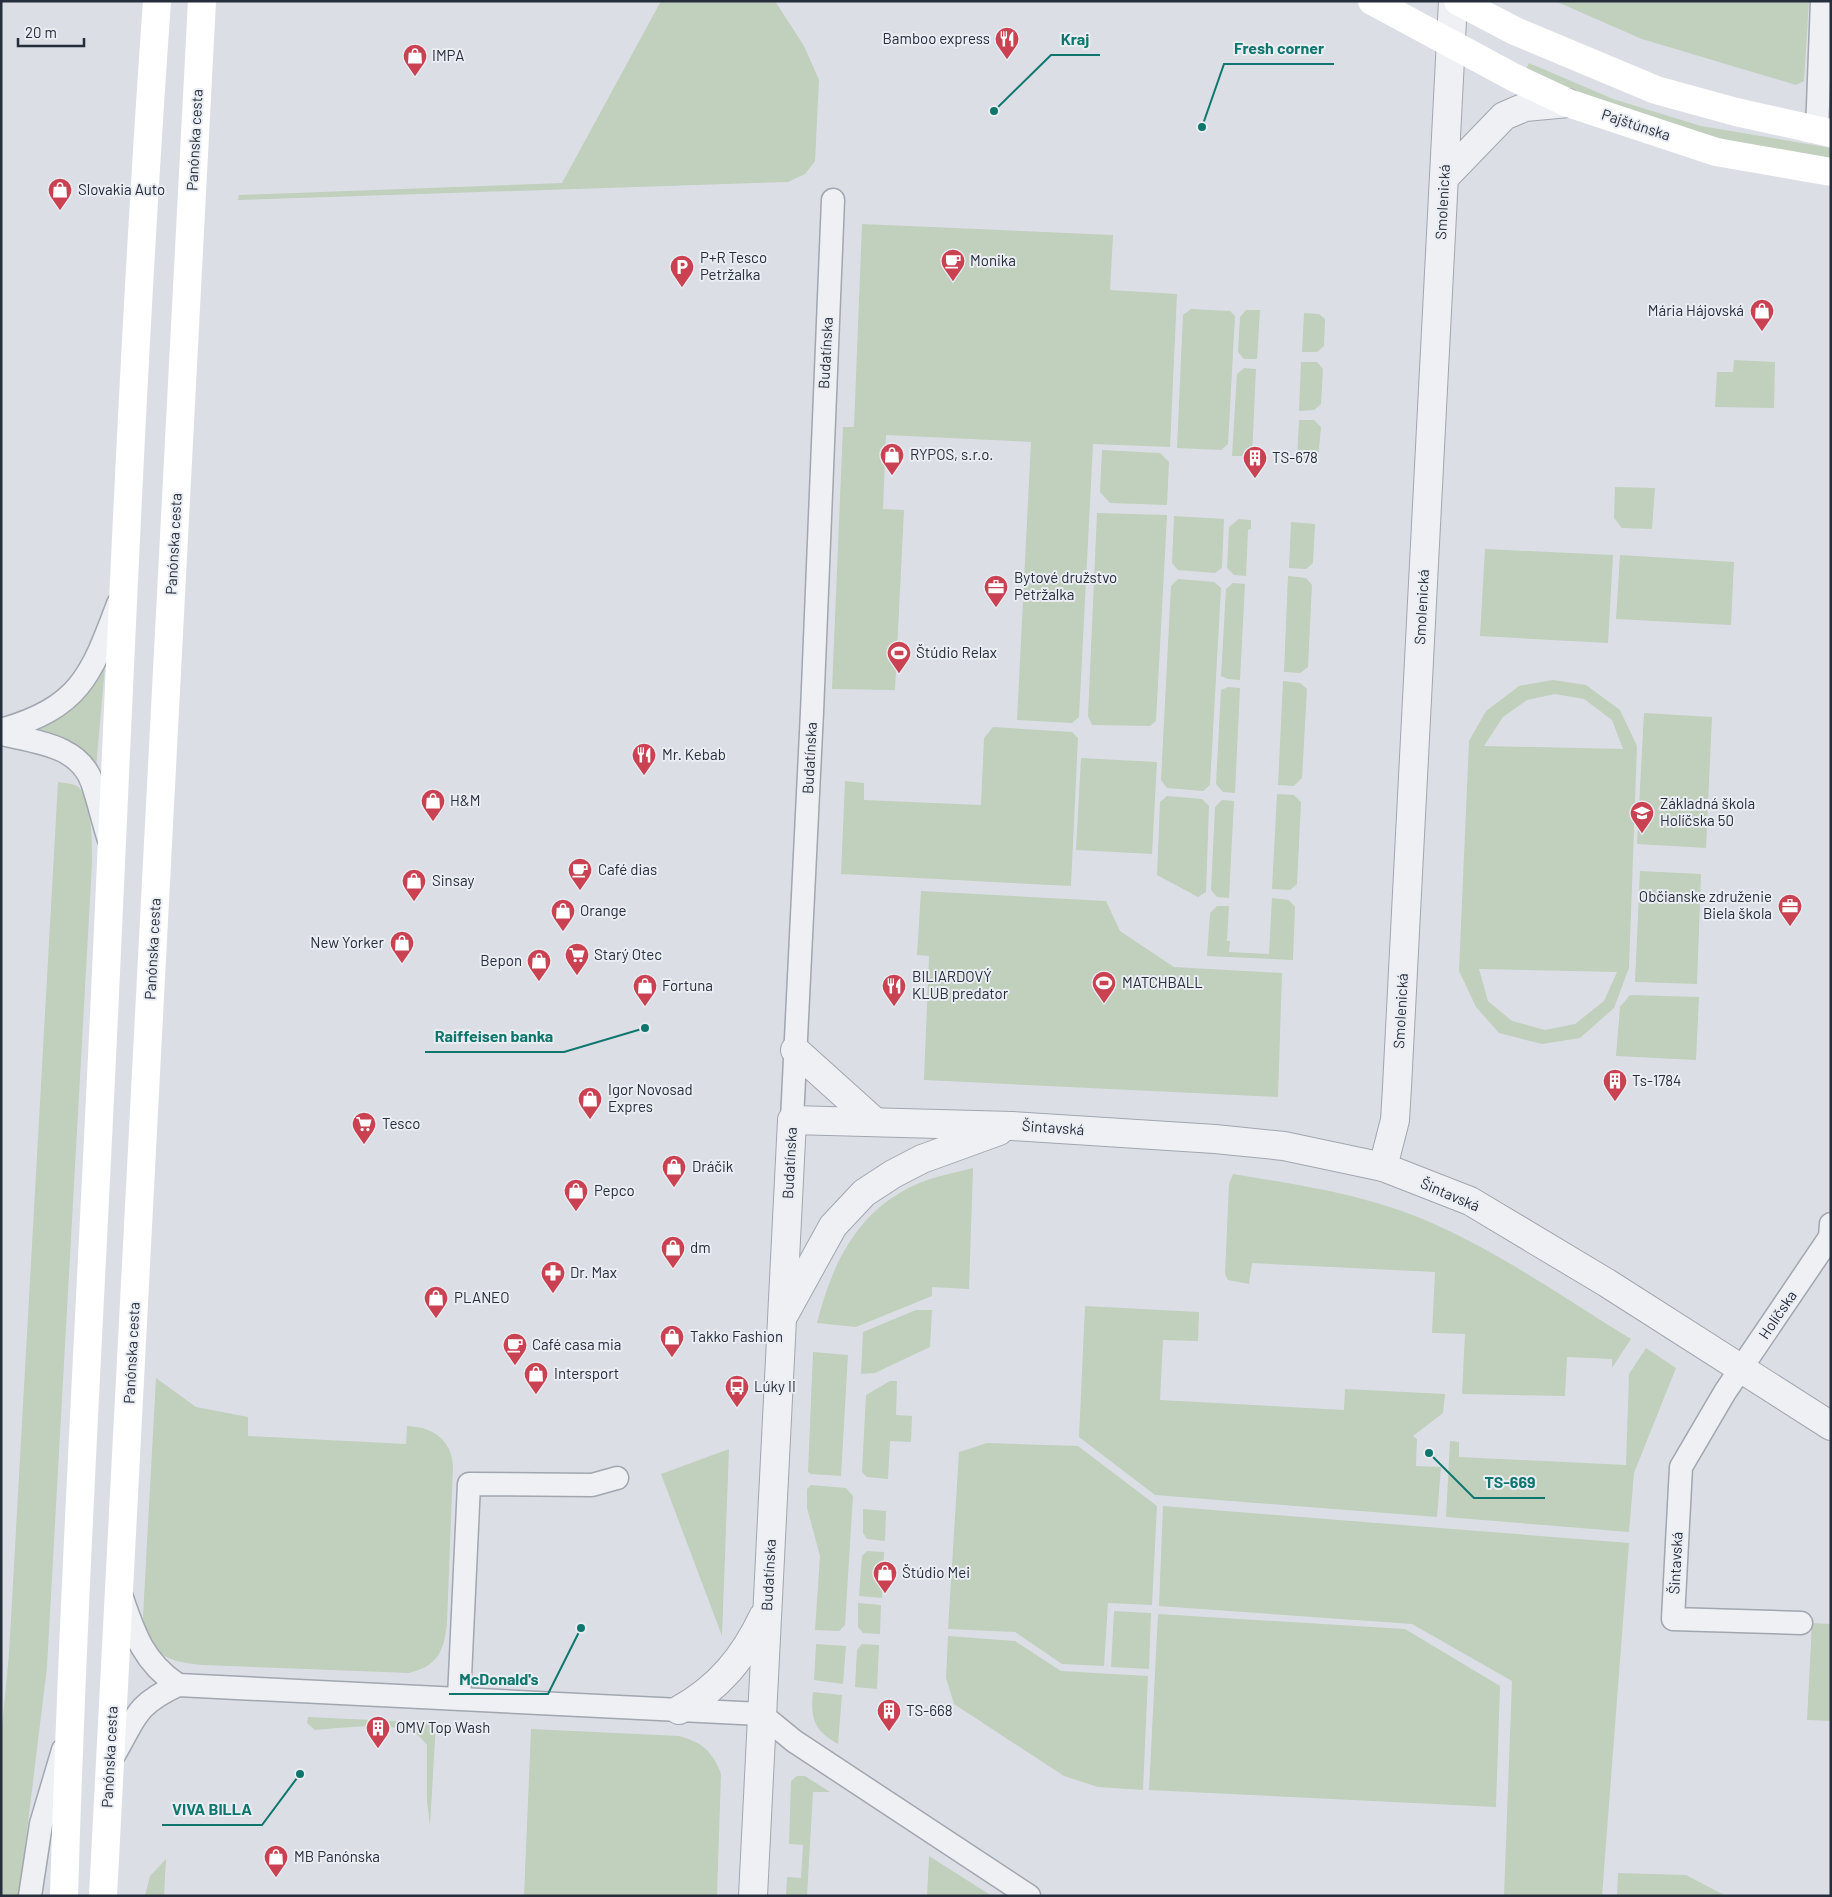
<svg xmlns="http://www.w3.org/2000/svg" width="1832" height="1897" viewBox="0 0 1832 1897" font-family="Barlow,sans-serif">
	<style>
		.green { fill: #c1cfbd; fill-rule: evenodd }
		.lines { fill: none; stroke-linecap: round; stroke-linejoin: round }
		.minor-casing { stroke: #a1a6af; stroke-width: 25 }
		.tertiary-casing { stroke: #a1a6af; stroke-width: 30 }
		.minor { stroke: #eef0f4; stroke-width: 22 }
		.tertiary { stroke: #eef0f4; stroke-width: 28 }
		.secondary { stroke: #fff; stroke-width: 28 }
		.labels { text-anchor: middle; stroke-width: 4; stroke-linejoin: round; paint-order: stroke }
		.poi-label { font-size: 15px; fill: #262d3b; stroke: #eaeef3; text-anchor: start }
		.street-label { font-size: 15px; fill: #262d3b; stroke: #eaeef3 }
		.leader { fill: none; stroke: #0f766e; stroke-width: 2 }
		.callout-dot { fill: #0f766e; stroke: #eaeef3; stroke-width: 2 }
		.callout-label { font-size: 16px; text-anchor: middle; font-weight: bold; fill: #0f766e; stroke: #eaeef3; stroke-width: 4; stroke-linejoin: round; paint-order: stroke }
	</style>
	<rect width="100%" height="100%" fill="#dbdfe5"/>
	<g class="green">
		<polygon points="661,1 775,1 804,46 819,80 815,161 805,174 788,182 238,200 239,195 562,183"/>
		<polygon points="1555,1 1809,1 1804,81 1796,85 1642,39"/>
		<path d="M1529,63L1613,99L1701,126L1831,148V161C1756,149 1681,130 1610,104C1582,93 1554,81 1526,69Z"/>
		<polygon points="862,224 1113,235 1110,290 1177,294 1170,447 1093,444 1079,717 1072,723 1017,720 1031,442 886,435 883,509 904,510 895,690 832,689 843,427 854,427"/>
		<polygon points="1191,309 1230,311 1235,316 1228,444 1221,450 1177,448 1183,315"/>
		<polygon points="1246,310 1260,310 1257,359 1244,359 1238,352 1240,317"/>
		<polygon points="1304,313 1319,314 1325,319 1324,346 1317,352 1302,352"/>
		<polygon points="1734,360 1775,362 1774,408 1715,407 1717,372 1733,372"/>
		<polygon points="1301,362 1317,362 1323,369 1321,404 1314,410 1299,411"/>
		<polygon points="1244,368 1256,369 1252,456 1232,456 1237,374"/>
		<polygon points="1299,420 1314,420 1321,427 1318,460 1297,459"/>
		<polygon points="1102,450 1160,453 1169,462 1167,505 1110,503 1100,492"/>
		<polygon points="1615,487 1655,488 1652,529 1622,528 1614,518"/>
		<polygon points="1097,513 1167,515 1156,721 1150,726 1092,725 1088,716"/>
		<polygon points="1174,516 1224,519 1222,568 1215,573 1178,570 1172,563"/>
		<polygon points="1239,519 1251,520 1251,529 1248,530 1246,576 1234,575 1227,568 1229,527"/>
		<polygon points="1291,522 1315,524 1313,563 1306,569 1289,568"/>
		<polygon points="1485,549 1613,555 1608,643 1480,636"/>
		<polygon points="1620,555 1734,562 1731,625 1616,619"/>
		<polygon points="1288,576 1306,578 1312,585 1308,667 1300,673 1284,672"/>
		<polygon points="1178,579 1214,582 1221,588 1210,785 1203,791 1167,788 1161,780 1171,586"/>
		<polygon points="1233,583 1245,584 1240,680 1228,679 1221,676 1226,589"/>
		<path d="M105,666L95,780L35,732V728C68,719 89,696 105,666Z"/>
		<path d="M1553,680L1586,685L1620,710L1637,746L1629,968L1614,1008L1580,1038L1542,1044L1499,1033L1476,1007L1459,971L1469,741L1486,711L1519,686ZM1555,694L1584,699L1612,720L1623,749L1484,746L1503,717L1527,700ZM1479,969L1617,972L1604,1001L1575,1024L1545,1030L1512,1021L1488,1001Z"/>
		<polygon points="1283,681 1300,683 1307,689 1302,778 1294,786 1278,785"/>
		<polygon points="1228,687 1240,688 1235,793 1223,792 1216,784 1221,690"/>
		<polygon points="1644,713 1712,717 1706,848 1637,844"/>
		<polygon points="993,727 1072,732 1078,738 1071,886 841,874 845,781 864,783 864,800 981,805 984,738"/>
		<polygon points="1081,758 1157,762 1152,854 1076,850"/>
		<path d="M58,782C64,783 71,783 77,786C93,796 92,846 92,863L47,1667L19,1896H1V1737L9,1654Z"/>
		<polygon points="1277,794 1294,795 1301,802 1297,884 1290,890 1272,889"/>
		<polygon points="1167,796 1202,799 1209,806 1206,892 1198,897 1157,875 1160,802"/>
		<polygon points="1222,800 1234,801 1229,898 1217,897 1211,890 1215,807"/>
		<polygon points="1640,871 1701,874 1697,984 1635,982"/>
		<polygon points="921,891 1106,901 1120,931 1174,967 1282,973 1278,1097 924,1080 929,956 917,955"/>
		<polygon points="1272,898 1289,900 1295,907 1293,960 1207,956 1210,913 1217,906 1229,906 1227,941 1230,941 1229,952 1269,954"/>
		<polygon points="1630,995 1699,997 1696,1060 1616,1056 1620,1007"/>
		<path d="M973,1168L969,1289L932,1287V1296L856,1327L817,1323C832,1263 858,1210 917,1184C935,1176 954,1173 973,1168Z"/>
		<path d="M1233,1174C1300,1185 1369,1195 1432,1223C1502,1254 1566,1299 1631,1339L1612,1368V1359L1567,1357L1565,1396L1462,1394L1465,1334L1432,1333L1435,1272L1252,1263L1249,1284L1228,1280L1225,1274L1229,1184Z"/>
		<polygon points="1085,1306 1199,1312 1198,1341 1163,1340 1160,1400 1344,1410 1345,1389 1445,1394 1443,1413 1413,1436 1417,1439 1416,1466 1441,1467 1437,1517 1155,1495 1079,1437"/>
		<polygon points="916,1310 932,1310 930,1347 875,1373 861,1374 863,1332"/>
		<polygon points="1646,1348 1676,1368 1634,1473 1629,1532 1446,1517 1450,1441 1459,1442 1459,1457 1626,1465 1629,1374"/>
		<polygon points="813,1352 848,1355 841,1476 811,1474 808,1472"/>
		<path d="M156,1378L196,1407L248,1417V1436L406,1444L407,1426C433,1427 452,1440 453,1467L447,1623C444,1651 438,1666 409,1673L202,1665C168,1662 146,1654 143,1616Z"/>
		<polygon points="890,1381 897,1381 896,1415 912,1416 911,1442 890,1441 888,1479 867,1477 862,1472 866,1395"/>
		<polygon points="987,1443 1078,1446 1157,1506 1152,1605 1108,1603 1104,1666 1062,1664 1015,1632 948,1629 959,1452"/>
		<polygon points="729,1449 722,1636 661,1474"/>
		<polygon points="811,1485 846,1488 853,1496 845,1625 839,1631 815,1630 820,1556 807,1508 807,1489"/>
		<polygon points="1163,1506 1629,1543 1602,1896 1504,1896 1512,1681 1412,1624 1159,1606"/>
		<polygon points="863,1509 886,1511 885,1541 867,1539 863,1533"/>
		<polygon points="867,1551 884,1552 882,1598 859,1596 862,1556"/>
		<polygon points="858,1603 881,1605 880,1634 863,1633 858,1627"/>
		<polygon points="1114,1611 1151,1613 1149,1669 1111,1667"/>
		<polygon points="1158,1614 1405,1629 1500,1686 1496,1807 1149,1790"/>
		<polygon points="1812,1623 1831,1624 1831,1721 1807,1720"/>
		<polygon points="948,1636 1015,1641 1061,1671 1148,1676 1143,1790 1098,1787 1064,1776 954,1704 946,1678"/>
		<polygon points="816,1644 846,1646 843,1684 814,1680"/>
		<polygon points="862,1644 879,1645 877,1689 855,1687 857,1650"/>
		<path d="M813,1692L842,1695L838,1744C814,1731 810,1718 813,1692Z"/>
		<path d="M308,1717L436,1723L430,1826L427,1801V1745C424,1742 420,1736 416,1734C392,1721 342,1728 315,1730L307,1723Z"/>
		<path d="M531,1729L679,1736C702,1742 713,1752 721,1774L717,1896H524Z"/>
		<polygon points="797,1776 805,1776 830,1792 813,1792 807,1896 786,1896 787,1877 801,1878 803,1845 789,1844 791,1781"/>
		<polygon points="929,1856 992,1896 927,1896"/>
		<polygon points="166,1859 164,1896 145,1896 150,1876"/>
		<polygon points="1618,1873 1686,1875 1726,1896 1617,1896"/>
	</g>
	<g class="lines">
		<defs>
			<g id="minor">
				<polyline points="1817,131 1822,1"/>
				<path d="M1,730C80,707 91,676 118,604"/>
				<path d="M1,734C36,742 81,745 93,785C99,803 103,822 109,840"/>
				<polyline points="792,1120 812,712 833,200"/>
				<path d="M121,1595C134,1633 143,1662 178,1685"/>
				<polyline points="1801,1623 1673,1619 1681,1467 1725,1392 1830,1237 1831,1224"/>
				<polyline points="459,1698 469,1484 592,1485 617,1478"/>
				<path d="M111,1760C136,1720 131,1707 178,1685L761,1714L794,1741L1029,1896"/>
				<polyline points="30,1896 41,1824 63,1750"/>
			</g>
			<g id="tertiary">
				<polyline points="1445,177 1504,116 1525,107 1568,103"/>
				<polyline points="795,1050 875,1122"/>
				<polyline points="1383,1167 1395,1120 1397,1087 1453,1"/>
				<polyline points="785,1313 833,1226 864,1193 893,1174 922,1159 999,1131"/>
				<path d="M679,1710C719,1688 744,1657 763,1617"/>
				<polyline points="753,1896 792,1120 1012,1126 1215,1139 1284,1146 1383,1167 1470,1201 1607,1283 1831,1426"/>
			</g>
		</defs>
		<use href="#minor" class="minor-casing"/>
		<use href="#tertiary" class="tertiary-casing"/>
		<use href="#minor" class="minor"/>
		<use href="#tertiary" class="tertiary"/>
		<g class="secondary">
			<polyline points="1372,1 1513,77 1568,103 1716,152 1831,172"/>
			<polyline points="1458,1 1515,31 1656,90 1736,112 1831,133"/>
			<path d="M64,1896C73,1588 92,1280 106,972C121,648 134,325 157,1"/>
			<polyline points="103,1896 202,1"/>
		</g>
	</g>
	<defs>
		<symbol id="restaurant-pin" viewBox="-11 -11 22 30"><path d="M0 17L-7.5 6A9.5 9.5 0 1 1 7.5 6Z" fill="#ca4152" stroke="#eaeef3"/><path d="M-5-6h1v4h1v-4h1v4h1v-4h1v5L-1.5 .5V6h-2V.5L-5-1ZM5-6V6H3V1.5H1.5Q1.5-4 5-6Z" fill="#fff"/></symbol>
		<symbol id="shop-pin" viewBox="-11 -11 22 30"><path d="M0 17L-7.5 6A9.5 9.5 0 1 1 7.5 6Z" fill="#ca4152" stroke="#eaeef3"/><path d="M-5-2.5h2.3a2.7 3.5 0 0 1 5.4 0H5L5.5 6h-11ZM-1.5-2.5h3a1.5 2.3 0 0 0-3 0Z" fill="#fff"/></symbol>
		<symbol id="cafe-pin" viewBox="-11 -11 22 30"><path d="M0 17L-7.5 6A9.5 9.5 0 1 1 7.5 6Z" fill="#ca4152" stroke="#eaeef3"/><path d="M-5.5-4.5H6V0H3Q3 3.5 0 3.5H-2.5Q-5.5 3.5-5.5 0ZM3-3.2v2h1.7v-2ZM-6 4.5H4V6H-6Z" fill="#fff"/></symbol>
		<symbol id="parking-pin" viewBox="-11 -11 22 30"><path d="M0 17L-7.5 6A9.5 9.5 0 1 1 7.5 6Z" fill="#ca4152" stroke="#eaeef3"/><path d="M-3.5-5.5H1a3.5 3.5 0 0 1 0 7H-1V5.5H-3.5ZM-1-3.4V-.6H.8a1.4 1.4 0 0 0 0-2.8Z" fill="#fff"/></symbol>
		<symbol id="building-pin" viewBox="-11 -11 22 30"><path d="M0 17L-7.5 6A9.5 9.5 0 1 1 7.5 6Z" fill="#ca4152" stroke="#eaeef3"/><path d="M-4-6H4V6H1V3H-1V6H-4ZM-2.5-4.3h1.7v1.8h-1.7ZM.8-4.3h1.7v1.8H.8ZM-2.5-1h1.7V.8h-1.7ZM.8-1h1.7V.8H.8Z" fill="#fff"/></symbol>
		<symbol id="office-pin" viewBox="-11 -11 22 30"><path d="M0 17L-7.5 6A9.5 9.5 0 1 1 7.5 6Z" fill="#ca4152" stroke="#eaeef3"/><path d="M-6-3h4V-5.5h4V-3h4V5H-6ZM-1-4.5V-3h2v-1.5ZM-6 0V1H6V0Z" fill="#fff"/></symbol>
		<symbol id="stadium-pin" viewBox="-11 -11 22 30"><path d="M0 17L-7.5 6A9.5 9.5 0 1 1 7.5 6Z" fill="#ca4152" stroke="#eaeef3"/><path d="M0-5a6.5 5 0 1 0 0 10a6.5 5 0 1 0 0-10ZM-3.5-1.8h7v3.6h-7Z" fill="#fff"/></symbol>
		<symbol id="school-pin" viewBox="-11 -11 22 30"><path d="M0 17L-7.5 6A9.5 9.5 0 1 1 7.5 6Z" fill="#ca4152" stroke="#eaeef3"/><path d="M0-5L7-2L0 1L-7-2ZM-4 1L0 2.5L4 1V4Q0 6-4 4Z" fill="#fff"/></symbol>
		<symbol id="supermarket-pin" viewBox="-11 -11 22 30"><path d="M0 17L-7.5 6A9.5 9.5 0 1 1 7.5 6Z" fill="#ca4152" stroke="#eaeef3"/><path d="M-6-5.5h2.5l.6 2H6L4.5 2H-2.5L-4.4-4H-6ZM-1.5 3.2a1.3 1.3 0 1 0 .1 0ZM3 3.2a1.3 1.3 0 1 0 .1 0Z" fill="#fff"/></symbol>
		<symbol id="pharmacy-pin" viewBox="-11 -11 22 30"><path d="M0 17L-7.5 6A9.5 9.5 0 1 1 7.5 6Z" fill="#ca4152" stroke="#eaeef3"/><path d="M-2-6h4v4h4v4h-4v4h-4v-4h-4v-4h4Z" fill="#fff"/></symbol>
		<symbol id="bus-pin" viewBox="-11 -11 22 30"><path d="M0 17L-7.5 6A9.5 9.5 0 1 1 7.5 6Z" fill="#ca4152" stroke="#eaeef3"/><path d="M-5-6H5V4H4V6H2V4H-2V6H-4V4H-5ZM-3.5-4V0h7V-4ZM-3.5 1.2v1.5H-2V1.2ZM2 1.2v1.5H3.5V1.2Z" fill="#fff"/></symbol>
	</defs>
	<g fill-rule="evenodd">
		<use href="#restaurant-pin" x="993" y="25" width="28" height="38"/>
		<use href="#shop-pin" x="401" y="42" width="28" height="38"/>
		<use href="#shop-pin" x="46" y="176" width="28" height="38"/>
		<use href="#cafe-pin" x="939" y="247" width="28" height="38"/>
		<use href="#parking-pin" x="668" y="253" width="28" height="38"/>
		<use href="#shop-pin" x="1748" y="297" width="28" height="38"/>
		<use href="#shop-pin" x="878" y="441" width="28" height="38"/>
		<use href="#building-pin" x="1241" y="444" width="28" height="38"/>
		<use href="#office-pin" x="982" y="573" width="28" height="38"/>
		<use href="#stadium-pin" x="885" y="639" width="28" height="38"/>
		<use href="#restaurant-pin" x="630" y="741" width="28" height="38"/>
		<use href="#shop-pin" x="419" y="787" width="28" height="38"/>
		<use href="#school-pin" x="1628" y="799" width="28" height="38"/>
		<use href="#cafe-pin" x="566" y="856" width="28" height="38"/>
		<use href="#shop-pin" x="400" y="867" width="28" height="38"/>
		<use href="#office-pin" x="1776" y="892" width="28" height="38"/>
		<use href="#shop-pin" x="549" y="897" width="28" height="38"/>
		<use href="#shop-pin" x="388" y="929" width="28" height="38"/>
		<use href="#supermarket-pin" x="563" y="941" width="28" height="38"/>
		<use href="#shop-pin" x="525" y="947" width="28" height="38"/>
		<use href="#stadium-pin" x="1090" y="969" width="28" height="38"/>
		<use href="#shop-pin" x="631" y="972" width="28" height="38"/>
		<use href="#restaurant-pin" x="880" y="972" width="28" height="38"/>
		<use href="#building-pin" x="1601" y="1067" width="28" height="38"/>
		<use href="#shop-pin" x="576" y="1085" width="28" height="38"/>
		<use href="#supermarket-pin" x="350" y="1110" width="28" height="38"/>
		<use href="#shop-pin" x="660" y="1153" width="28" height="38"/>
		<use href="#shop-pin" x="562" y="1177" width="28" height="38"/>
		<use href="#shop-pin" x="659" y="1234" width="28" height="38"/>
		<use href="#pharmacy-pin" x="539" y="1259" width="28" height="38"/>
		<use href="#shop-pin" x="422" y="1284" width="28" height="38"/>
		<use href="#shop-pin" x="658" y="1323" width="28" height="38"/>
		<use href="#cafe-pin" x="501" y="1331" width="28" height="38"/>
		<use href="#shop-pin" x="522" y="1360" width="28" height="38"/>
		<use href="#bus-pin" x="723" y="1373" width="28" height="38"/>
		<use href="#shop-pin" x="871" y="1559" width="28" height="38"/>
		<use href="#building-pin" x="875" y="1697" width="28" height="38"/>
		<use href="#building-pin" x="364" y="1714" width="28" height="38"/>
		<use href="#shop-pin" x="262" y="1843" width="28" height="38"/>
	</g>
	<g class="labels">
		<g class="poi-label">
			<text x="990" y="44" text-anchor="end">Bamboo express</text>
			<text x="432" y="61">IMPA</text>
			<text x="78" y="195">Slovakia Auto</text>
			<text x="700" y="263">P+R Tesco<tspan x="700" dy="17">Petržalka</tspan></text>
			<text x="970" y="266">Monika</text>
			<text x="1744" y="316" text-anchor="end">Mária Hájovská</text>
			<text x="910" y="460">RYPOS, s.r.o.</text>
			<text x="1272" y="463">TS-678</text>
			<text x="1014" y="583">Bytové družstvo<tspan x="1014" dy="17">Petržalka</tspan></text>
			<text x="916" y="658">Štúdio Relax</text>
			<text x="662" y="760">Mr. Kebab</text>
			<text x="450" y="806">H&amp;M</text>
			<text x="1660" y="809">Základná škola<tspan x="1660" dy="17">Holíčska 50</tspan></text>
			<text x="598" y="875">Café dias</text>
			<text x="432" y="886">Sinsay</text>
			<text x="1772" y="902" text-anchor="end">Občianske združenie<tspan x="1772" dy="17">Biela škola</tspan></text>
			<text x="580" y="916">Orange</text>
			<text x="384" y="948" text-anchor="end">New Yorker</text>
			<text x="594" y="960">Starý Otec</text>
			<text x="522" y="966" text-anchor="end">Bepon</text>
			<text x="912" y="982">BILIARDOVÝ<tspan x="912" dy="17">KLUB predator</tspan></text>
			<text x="1122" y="988">MATCHBALL</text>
			<text x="662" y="991">Fortuna</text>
			<text x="1632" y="1086">Ts-1784</text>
			<text x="608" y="1095">Igor Novosad<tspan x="608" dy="17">Expres</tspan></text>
			<text x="382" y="1129">Tesco</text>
			<text x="692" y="1172">Dráčik</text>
			<text x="594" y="1196">Pepco</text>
			<text x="690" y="1253">dm</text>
			<text x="570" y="1278">Dr. Max</text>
			<text x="454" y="1303">PLANEO</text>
			<text x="690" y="1342">Takko Fashion</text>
			<text x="532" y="1350">Café casa mia</text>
			<text x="554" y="1379">Intersport</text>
			<text x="754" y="1392">Lúky II</text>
			<text x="902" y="1578">Štúdio Mei</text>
			<text x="906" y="1716">TS-668</text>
			<text x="396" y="1733">OMV Top Wash</text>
			<text x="294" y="1862">MB Panónska</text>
		</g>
		<g class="street-label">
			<text transform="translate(1636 125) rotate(18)" y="5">Pajštúnska</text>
			<text transform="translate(195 140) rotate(-87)" y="5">Panónska cesta</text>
			<text transform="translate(1443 202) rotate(-87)" y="5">Smolenická</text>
			<text transform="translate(826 353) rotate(-87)" y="5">Budatínska</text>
			<text transform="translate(174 544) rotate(-87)" y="5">Panónska cesta</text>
			<text transform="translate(1422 607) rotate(-87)" y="5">Smolenická</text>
			<text transform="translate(810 758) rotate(-87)" y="5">Budatínska</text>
			<text transform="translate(153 949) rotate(-87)" y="5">Panónska cesta</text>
			<text transform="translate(1401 1011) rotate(-87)" y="5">Smolenická</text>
			<text transform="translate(1053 1128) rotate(4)" y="5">Šintavská</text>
			<text transform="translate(790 1163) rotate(-87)" y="5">Budatínska</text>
			<text transform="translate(1450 1195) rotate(23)" y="5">Šintavská</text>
			<text transform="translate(1778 1315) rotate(-56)" y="5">Holíčska</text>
			<text transform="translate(132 1353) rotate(-87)" y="5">Panónska cesta</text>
			<text transform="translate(1676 1563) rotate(-87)" y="5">Šintavská</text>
			<text transform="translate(769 1575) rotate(-87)" y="5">Budatínska</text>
			<text transform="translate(110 1757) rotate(-87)" y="5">Panónska cesta</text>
		</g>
	</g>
	<path class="leader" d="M994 111L1051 55H1100M1202 127L1224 64H1334M645 1028L564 1052H425M1429 1453L1474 1498H1545M581 1628L548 1694H449M300 1774L262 1825H162"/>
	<g class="callout-dot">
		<circle cx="994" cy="111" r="5"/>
		<circle cx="1202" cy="127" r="5"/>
		<circle cx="645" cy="1028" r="5"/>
		<circle cx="1429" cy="1453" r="5"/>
		<circle cx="581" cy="1628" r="5"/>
		<circle cx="300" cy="1774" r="5"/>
	</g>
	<g class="callout-label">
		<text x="1075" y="45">Kraj</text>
		<text x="1279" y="54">Fresh corner</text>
		<text x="494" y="1042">Raiffeisen banka</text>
		<text x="1510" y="1488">TS-669</text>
		<text x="499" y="1685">McDonald's</text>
		<text x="212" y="1815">VIVA BILLA</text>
	</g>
	<rect width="1832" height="1897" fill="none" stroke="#262d3b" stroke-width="5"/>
	<path d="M18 38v8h66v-8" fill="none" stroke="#262d3b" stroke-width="2.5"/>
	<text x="25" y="38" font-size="15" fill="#262d3b" stroke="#eaeef3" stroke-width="4" paint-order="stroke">20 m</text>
</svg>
